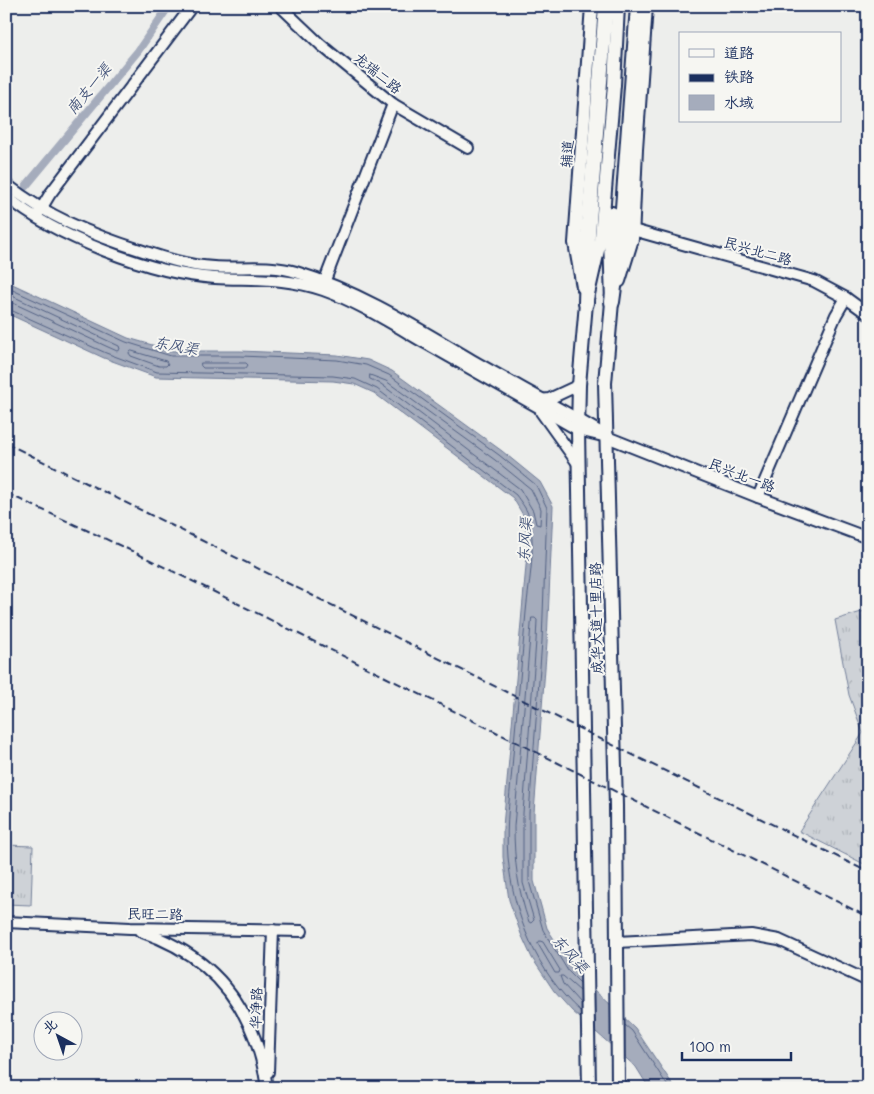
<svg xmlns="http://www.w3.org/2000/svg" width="874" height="1094" viewBox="0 0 874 1094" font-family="Mali,'LXGW WenKai TC',sans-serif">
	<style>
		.grass { fill: url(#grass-tufts); stroke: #74809a }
		.water { fill: #a5acbc; stroke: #6e7a96 }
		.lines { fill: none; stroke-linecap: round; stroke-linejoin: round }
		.shore { stroke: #526184; stroke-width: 1 }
		.canal { stroke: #a5acbc; stroke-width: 8 }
		.minor-casing { stroke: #1b2f5e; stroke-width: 14 }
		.major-casing { stroke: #1b2f5e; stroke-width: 16 }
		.highway-casing { stroke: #1b2f5e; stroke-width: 18 }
		.minor { stroke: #f6f6f2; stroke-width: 10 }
		.major { stroke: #f6f6f2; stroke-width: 12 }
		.highway { stroke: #f6f6f2; stroke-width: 14 }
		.rail { stroke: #1b2f5e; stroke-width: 2; stroke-dasharray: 8 4; stroke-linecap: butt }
		.labels { text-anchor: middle; stroke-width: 4; stroke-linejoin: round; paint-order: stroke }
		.street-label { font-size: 14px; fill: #1b2f5e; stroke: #f6f6f2 }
		.water-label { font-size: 15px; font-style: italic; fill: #44547a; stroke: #f6f6f2 }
	</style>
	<defs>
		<pattern id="grass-tufts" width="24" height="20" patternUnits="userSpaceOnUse" patternTransform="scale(1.25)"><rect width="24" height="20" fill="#ced2d7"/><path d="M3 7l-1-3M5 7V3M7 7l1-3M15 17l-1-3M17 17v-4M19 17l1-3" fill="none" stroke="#b0b5bb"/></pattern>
	</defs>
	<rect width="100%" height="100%" fill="#edeeec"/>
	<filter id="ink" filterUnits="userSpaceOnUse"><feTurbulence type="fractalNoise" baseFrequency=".02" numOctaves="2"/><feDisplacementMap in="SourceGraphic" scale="10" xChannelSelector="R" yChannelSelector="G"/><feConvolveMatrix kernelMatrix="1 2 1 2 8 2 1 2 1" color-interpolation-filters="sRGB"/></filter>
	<g filter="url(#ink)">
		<g class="grass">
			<polygon points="868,610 868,866 799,831 863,733 849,695 835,620"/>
			<polygon points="6,845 33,846 31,905 6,904"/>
		</g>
		<polygon class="water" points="6,281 128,338 173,351 240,351 337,355 368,360 392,371 502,451 540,482 553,506 547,642 534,813 534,881 547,928 572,968 635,1028 675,1088 649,1088 636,1067 572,1011 554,991 532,958 521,934 509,900 503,857 503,827 528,543 523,515 513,498 374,393 354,384 333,381 156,377 104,358 6,313"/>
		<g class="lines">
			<g class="shore">
				<polyline points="6,287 126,342 171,356 240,356 337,360 366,365 389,375 499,455 536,485 547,508 542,641 529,813 529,881 543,930 568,971 580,983"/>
				<polyline points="6,293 119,346 120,349 117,351 108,347 13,303 6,302"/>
				<path d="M6,308L106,353L157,372L333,376L355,379L377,389L516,495C520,501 526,508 528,514C537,545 529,580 526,612C522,660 517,708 513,755C511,789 505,824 508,857C513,914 537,973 580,1011"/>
				<polygon points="132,351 166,361 168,364 166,366 159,366 131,356 129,353"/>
				<polygon points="201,363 246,363 248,365 246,368 203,368 201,366"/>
				<polygon points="370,375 386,381 495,460 531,489 541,509 540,525 536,524 533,511 520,489 381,384 370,379"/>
				<path d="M532,618H535L537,620L536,641L523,813V883L534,920L531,923L529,922C518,891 514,860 514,827Z"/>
				<polygon points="540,941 543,942 560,970 559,973 555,973 538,944"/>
				<polyline points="580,991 563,976 560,976 563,984 580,1003"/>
				<polyline points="625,1025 632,1031 669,1088"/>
			</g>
			<polyline class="canal" points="26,186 138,51 169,6"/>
			<defs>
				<g id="minor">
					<polyline points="280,6 321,45 393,104 468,148"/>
					<path d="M6,184C48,217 90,234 140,250C164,258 188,266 214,267C239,269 272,264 296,272C359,291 416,327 472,360C514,384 558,407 600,432"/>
					<path d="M6,196C55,237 152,274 215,278C253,280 286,277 323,290C360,303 394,325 427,344C478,373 528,401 578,430L607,437L758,497L868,538"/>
					<polyline points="38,214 50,194 192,6"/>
					<polyline points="633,230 814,281 846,298 868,314"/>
					<polyline points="322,288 393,104"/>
					<polyline points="541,400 549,399 579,385"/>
					<polyline points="541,412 579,465"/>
					<polyline points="758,497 836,315 846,298"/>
					<polyline points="6,922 130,928 302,931"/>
					<path d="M140,931C215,956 256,1010 267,1088"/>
					<polyline points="617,942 751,935 779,940 868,981"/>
					<polyline points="268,1072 273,930"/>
				</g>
				<g id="major">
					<polyline points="612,213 610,237 612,302 605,383 616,806 618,1088"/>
					<polyline points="619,281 632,239 636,149 646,6"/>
					<polyline points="583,287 575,243 592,6"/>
					<polyline points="589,1088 578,430 579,385 586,303 601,237 614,85 618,6"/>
				</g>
				<g id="highway">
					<polyline points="612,302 621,235 638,6"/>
					<polyline points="586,303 588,234 606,6"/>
				</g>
			</defs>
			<use href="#minor" class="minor-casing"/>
			<use href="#major" class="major-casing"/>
			<use href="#highway" class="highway-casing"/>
			<use href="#minor" class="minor"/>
			<use href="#major" class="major"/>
			<use href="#highway" class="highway"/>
			<g class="rail">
				<polyline points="6,443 868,872"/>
				<polyline points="6,493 134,552 868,917"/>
			</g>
		</g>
	</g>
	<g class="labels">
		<g class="street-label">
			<text transform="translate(378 73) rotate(39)" y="5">龙瑞二路</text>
			<text transform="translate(567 154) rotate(-86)" y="5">辅道</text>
			<text transform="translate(758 251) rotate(16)" y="5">民兴北二路</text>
			<text transform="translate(742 475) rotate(21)" y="5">民兴北一路</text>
			<text transform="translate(596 618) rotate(-91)" y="5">成华大道十里店路</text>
			<text transform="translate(155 914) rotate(1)" y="5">民旺二路</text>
			<text transform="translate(256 1008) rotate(-88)" y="5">华净路</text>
		</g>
		<g class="water-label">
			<text transform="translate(89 89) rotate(-50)" y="5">南支一渠</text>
			<text transform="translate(176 346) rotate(10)" y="5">东风渠</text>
			<text transform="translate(525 540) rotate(-87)" y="5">东风渠</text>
			<text transform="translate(570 954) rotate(48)" y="5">东风渠</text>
		</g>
	</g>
	<rect width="874" height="1094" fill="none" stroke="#f6f6f2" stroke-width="25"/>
	<rect x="12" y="12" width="849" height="1069" fill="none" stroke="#1b2f5e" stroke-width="2" filter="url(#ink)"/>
	<rect x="679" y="32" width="162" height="90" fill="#f6f6f2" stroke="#9ea6b7"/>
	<rect x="689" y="49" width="25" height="8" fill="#f6f6f2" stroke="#9ea6b7"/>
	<text x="724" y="58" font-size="15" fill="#1b2f5e">道路</text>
	<rect x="689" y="74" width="25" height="8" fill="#1b2f5e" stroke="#9ea6b7"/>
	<text x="724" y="82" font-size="15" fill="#1b2f5e">铁路</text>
	<rect x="689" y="95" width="25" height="15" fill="#a5acbc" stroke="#9ea6b7"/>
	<text x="724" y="108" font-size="15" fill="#1b2f5e">水域</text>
	<g transform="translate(58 1036) rotate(320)"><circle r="24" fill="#f6f6f2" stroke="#9ea6b7"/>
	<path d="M0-4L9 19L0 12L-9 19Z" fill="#1b2f5e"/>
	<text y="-8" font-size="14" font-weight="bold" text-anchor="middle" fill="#1b2f5e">北</text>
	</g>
	<path d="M682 1052v8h109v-8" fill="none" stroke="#1b2f5e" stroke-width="2.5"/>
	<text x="689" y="1052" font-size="15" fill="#1b2f5e" stroke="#f6f6f2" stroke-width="4" paint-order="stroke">100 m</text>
</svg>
